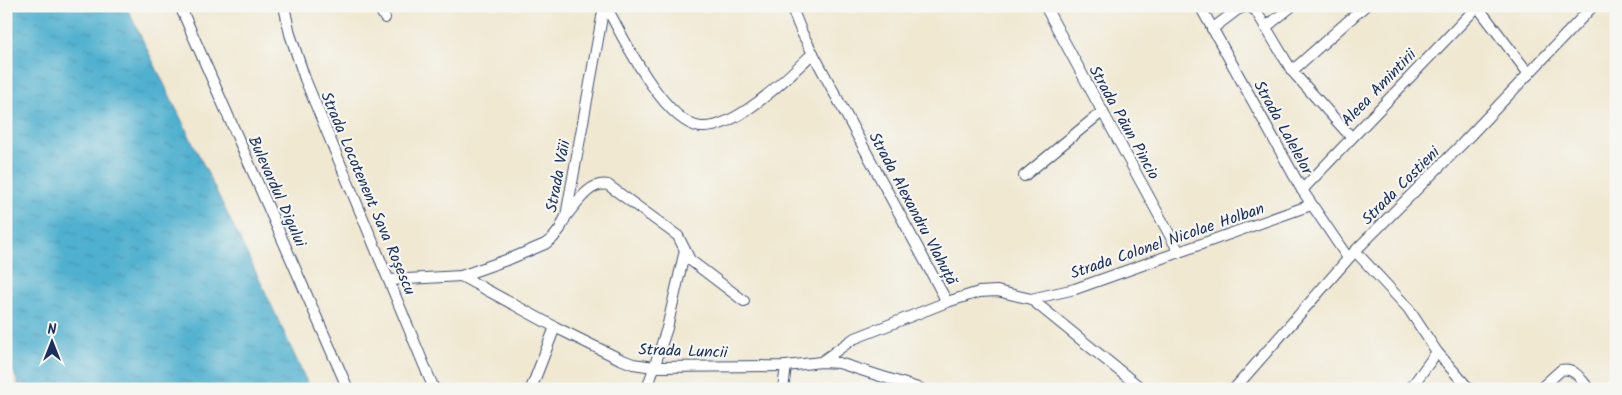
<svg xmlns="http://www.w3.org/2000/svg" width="1622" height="395" viewBox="0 0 1622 395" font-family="Kalam,sans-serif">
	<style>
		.water { fill: url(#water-ripples); stroke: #367096 }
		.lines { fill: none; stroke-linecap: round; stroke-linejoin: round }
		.minor-casing { stroke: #3b4b6f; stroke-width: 12 }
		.minor { stroke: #fff; stroke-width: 10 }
		.labels { text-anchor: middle; stroke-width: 4.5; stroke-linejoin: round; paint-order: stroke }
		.street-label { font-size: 16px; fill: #1b2f5e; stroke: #f6f6f2 }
	</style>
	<defs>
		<pattern id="water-ripples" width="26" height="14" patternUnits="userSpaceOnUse" patternTransform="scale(1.25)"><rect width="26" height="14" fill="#50b0cf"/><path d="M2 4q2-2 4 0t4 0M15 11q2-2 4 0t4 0" fill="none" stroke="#4290ab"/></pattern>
	</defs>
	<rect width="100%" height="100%" fill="#f6f6f2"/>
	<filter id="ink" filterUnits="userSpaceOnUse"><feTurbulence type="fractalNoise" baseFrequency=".02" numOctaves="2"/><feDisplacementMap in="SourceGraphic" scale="10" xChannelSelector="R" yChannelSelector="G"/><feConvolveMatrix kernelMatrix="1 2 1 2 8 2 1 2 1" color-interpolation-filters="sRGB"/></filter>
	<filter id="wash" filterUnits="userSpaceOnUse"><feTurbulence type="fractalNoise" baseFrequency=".0096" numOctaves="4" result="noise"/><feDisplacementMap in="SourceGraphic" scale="20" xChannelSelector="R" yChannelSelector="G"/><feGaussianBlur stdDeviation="1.12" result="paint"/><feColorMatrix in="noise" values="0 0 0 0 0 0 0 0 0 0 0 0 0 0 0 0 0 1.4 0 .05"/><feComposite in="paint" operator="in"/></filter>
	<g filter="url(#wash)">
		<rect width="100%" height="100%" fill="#f0e8d1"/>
		<polygon class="water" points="6,6 126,6 263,287 310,389 20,389 6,351"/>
	</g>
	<g filter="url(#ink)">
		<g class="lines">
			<defs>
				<g id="minor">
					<polyline points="180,6 348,389"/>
					<polyline points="284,6 290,34 305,79 434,389"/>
					<polyline points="378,6 385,18"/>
					<path d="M606,6C622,36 664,123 701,127C736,130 790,75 813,53"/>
					<polyline points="791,6 802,33 947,302 979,292 997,291 1031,299 1142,389"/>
					<polyline points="1045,6 1179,252"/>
					<polyline points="1200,6 1302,190 1348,258"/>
					<polyline points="1249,6 1256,11 1292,71 1351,137"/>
					<polyline points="1477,6 1529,74"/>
					<polyline points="1266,27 1292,6"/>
					<polyline points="1212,29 1237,10 1247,6"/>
					<polyline points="1292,71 1365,6"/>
					<polyline points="1024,176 1103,111"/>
					<polyline points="1302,190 1477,7"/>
					<path d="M567,215C577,203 590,181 608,185L678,236L690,260L744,301"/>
					<polyline points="1355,251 1408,308 1437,352 1469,389"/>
					<polyline points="461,276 555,327 620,359 633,364 654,367 786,366 821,362 839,363 921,389"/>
					<polyline points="389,280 461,276 512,258 545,244 553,238 560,229 566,216 604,6"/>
					<polyline points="1031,299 1075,289 1311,205"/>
					<polyline points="821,362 853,339 947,302"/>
					<polyline points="531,389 555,327"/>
					<polyline points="647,389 667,328 685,250"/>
					<polyline points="783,389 786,366"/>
					<polyline points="1234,389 1355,251 1462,144 1593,6"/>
					<polyline points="1410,389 1437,352"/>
					<path d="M1540,389L1561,370C1575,367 1581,380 1589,389"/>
				</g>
			</defs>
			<use href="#minor" class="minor-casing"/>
			<use href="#minor" class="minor"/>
		</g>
	</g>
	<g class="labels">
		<g class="street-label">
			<text transform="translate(1378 87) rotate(-46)" y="6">Aleea Amintirii</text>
			<text transform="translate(1125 122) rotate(61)" y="6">Strada Păun Pincio</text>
			<text transform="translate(1284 127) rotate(61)" y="6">Strada Lalelelor</text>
			<text transform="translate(557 176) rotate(-79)" y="6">Strada Văii</text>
			<text transform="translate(1400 185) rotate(-45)" y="6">Strada Costieni</text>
			<text transform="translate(278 191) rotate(66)" y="6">Bulevardul Digului</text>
			<text transform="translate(369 193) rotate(67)" y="6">Strada Locotenent Sava Roșescu</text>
			<text transform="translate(914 208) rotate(62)" y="6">Strada Alexandru Vlahuță</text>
			<text transform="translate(1167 240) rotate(-19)" y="6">Strada Colonel Nicolae Holban</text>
			<text transform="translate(683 350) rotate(2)" y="6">Strada Luncii</text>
		</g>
	</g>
	<rect width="1622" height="395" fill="none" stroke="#f6f6f2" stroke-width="25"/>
	<g transform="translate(52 342)" stroke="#f6f6f2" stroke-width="4" paint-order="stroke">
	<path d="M0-4L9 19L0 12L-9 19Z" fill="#1b2f5e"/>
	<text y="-8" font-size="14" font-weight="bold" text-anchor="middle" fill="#1b2f5e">N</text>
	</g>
</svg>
